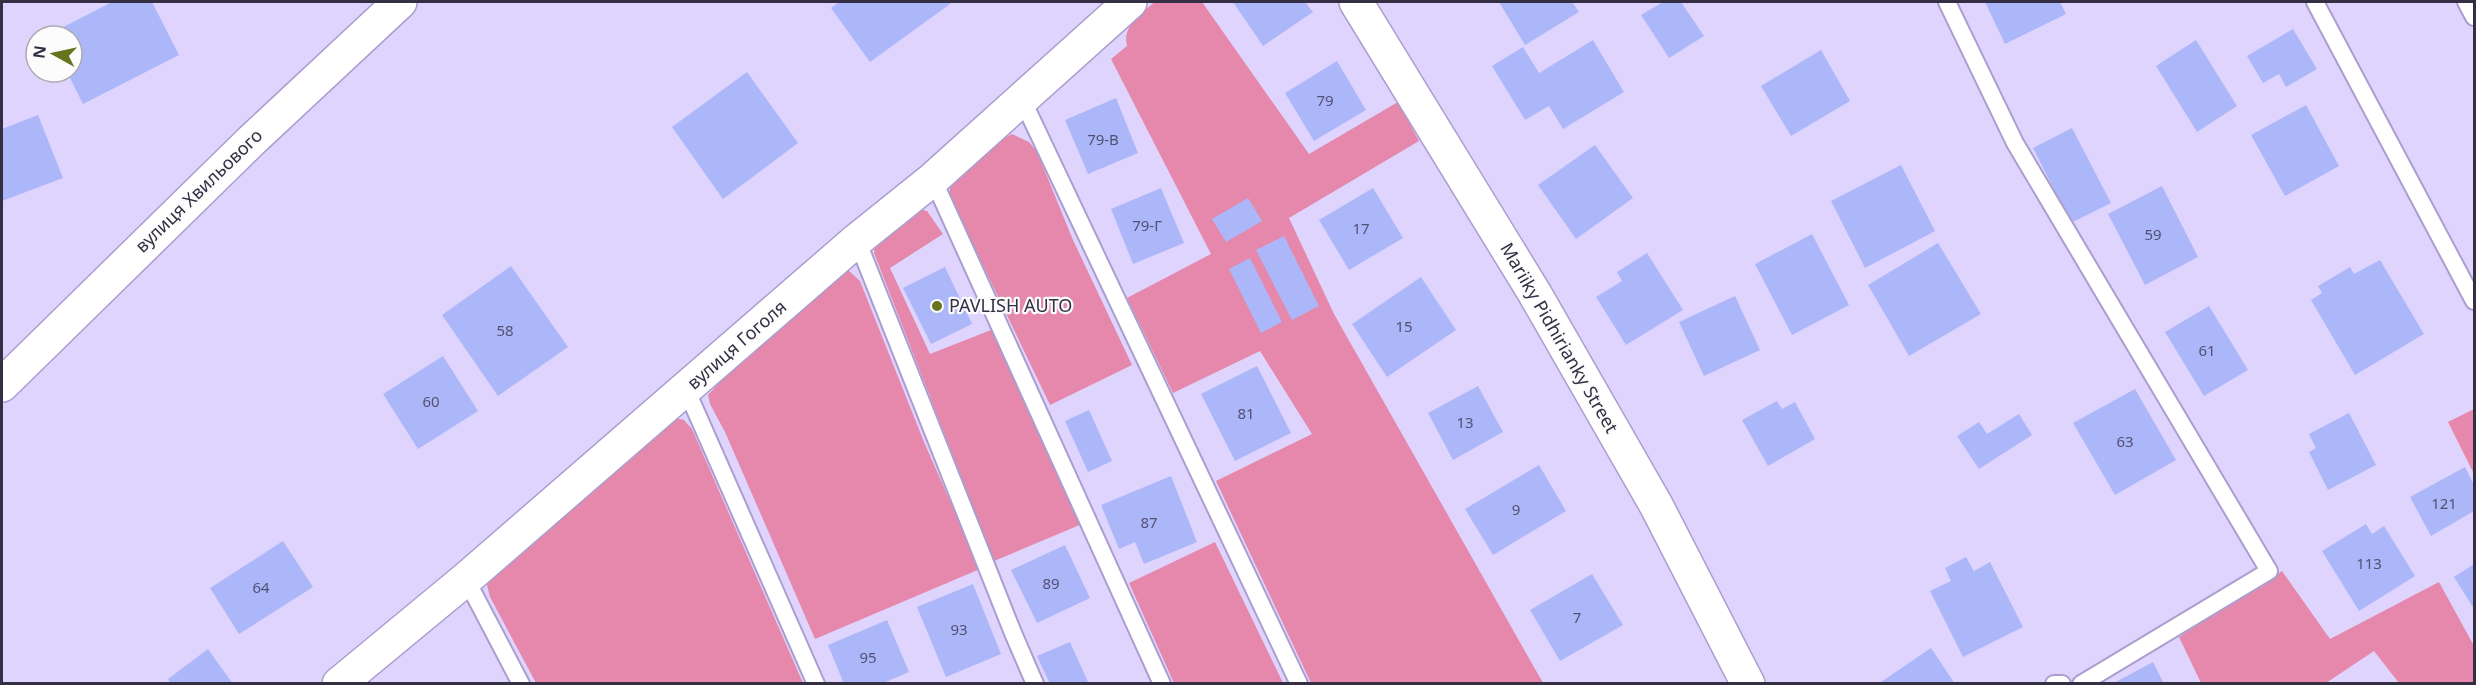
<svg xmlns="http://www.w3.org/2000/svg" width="2476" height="685" viewBox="0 0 2476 685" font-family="'Noto Sans',sans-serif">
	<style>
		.green { fill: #e588ab }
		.building { fill: #acb7fa }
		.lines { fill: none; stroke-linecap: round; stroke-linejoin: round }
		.lane-casing { stroke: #ab9ecf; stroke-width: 20 }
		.street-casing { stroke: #ab9ecf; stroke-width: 36 }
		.lane { stroke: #fff; stroke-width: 16 }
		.street { stroke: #fff; stroke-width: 33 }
		.poi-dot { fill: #67731d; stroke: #fcfcfc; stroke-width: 2 }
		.labels { text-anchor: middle; stroke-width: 4.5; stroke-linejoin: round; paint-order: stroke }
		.number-label { font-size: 15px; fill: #535172 }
		.street-label { font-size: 18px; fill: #352f44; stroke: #fcfcfc }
		.poi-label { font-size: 18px; fill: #352f44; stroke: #fcfcfc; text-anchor: start }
	</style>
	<rect width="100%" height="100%" fill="#dfd4fe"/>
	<g class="green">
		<path d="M1155,2H1202L1309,154L1398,102L1419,141L1289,218L1334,314L1543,683H1311L1216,481L1312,434L1260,351L1173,393L1127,298L1211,254L1111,59L1127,46C1122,26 1141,13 1155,2Z"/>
		<path d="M1012,134L1029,142L1037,152L1073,240L1132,365L1050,405L955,207C953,202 949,194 950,189C951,169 996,142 1012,134Z"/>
		<polygon points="918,209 927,211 943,234 890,268 930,354 991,330 1082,524 994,561 874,253 875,242"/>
		<polygon points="847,269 860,281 924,442 980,569 815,639 725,432 710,404 708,395 754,345"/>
		<polygon points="2474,409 2474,474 2448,422"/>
		<polygon points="675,418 684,420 692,429 803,683 536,683 490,597 486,581"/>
		<polygon points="1215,542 1283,683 1174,683 1129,583"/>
		<polygon points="2282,571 2330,639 2439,582 2474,646 2474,683 2399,683 2374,651 2326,683 2201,683 2179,637"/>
	</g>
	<g class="building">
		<polygon points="112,2 152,2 179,55 83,104 67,72 72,72 72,36 46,36"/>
		<polygon points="839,2 949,2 950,4 870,62 831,8"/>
		<polygon points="1233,2 1305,2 1313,12 1263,46"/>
		<polygon points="1499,2 1572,2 1579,12 1525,45"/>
		<polygon points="1663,2 1681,2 1704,36 1669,58 1641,15"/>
		<polygon points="1985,2 2060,2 2066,14 2005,44"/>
		<polygon points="2293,29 2317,69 2286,87 2279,74 2263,83 2247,56"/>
		<polygon points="1593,40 1624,92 1563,129 1549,106 1525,120 1492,66 1523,47 1539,73"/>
		<polygon points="2196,40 2237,106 2197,132 2156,66"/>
		<polygon points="1821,50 1850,101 1791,136 1761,86"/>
		<polygon points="1337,61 1366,110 1314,141 1285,93"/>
		<polygon points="747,72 798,143 723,199 672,127"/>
		<polygon points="1116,98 1138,153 1088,174 1065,120"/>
		<polygon points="2306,105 2339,166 2285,196 2251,135"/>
		<polygon points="38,115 63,178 2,201 2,129"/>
		<polygon points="2072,128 2111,203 2071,223 2033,148"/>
		<polygon points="1595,145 1633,198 1576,239 1538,185"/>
		<polygon points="1901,165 1935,231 1865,268 1831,201"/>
		<polygon points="2162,186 2198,257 2145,285 2108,214"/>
		<polygon points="1161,188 1184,243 1133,264 1111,209"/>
		<polygon points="1373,188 1403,238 1349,270 1319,220"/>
		<polygon points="1248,198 1262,221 1226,242 1212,219"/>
		<polygon points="1812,234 1849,305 1792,335 1755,264"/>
		<polygon points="1284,236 1319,306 1292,320 1256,250"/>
		<polygon points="1938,243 1981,314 1909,356 1868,285"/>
		<polygon points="1647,253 1683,310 1626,345 1596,297 1622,281 1617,272"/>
		<polygon points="1250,258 1282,322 1261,333 1229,269"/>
		<polygon points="2380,260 2424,334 2355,375 2311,300 2322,293 2318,286 2350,267 2354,274"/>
		<polygon points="511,266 568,347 498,396 442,315"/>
		<polygon points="945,267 972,324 931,344 903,288"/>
		<polygon points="1421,277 1456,330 1387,377 1352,324"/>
		<polygon points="1735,296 1760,350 1704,376 1679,322"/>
		<polygon points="2209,306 2248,370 2204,396 2165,332"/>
		<polygon points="443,356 478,411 418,449 383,394"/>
		<polygon points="1257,366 1291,433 1235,461 1201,394"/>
		<polygon points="1478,386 1503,432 1453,460 1428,413"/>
		<polygon points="2135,389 2176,460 2115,495 2073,423"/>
		<polygon points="1777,401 1782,409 1795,402 1815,439 1768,466 1742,420"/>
		<polygon points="1089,410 1112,461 1088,472 1065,421"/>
		<polygon points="2349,413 2376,465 2328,490 2309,452 2316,448 2309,434"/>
		<polygon points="2019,414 2032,435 1979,469 1957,436 1979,422 1987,434"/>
		<polygon points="1539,465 1566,511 1493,555 1465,509"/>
		<polygon points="2465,467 2474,485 2474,511 2431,536 2410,497"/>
		<polygon points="1171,476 1197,542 1144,564 1135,542 1119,549 1101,505"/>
		<polygon points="2366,524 2372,534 2384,526 2415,576 2359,611 2322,551"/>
		<polygon points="283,541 313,587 239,634 210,588"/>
		<polygon points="1065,545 1090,598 1037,623 1011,570"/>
		<polygon points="1966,557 1974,571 1990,562 2023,627 1963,657 1930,591 1951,581 1945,568"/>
		<polygon points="2474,564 2474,609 2454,577"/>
		<polygon points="1592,574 1623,625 1560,661 1530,610"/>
		<polygon points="973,584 1001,654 946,677 917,607"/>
		<polygon points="887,620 909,672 881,684 844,684 828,645"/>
		<polygon points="1070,642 1089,684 1050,684 1037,656"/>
		<polygon points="1931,648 1955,684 1878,684"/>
		<polygon points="208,649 233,684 171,684 168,679"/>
		<polygon points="2153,662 2164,684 2112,684"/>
	</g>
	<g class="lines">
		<defs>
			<g id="lane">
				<polyline points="1947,2 2015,143 2269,571 2081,684"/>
				<polyline points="2315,2 2474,301"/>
				<polyline points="2466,2 2474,17"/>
				<polyline points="1022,99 1299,684"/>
				<polyline points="933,179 1162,684"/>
				<polyline points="857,240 1013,633 1035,684"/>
				<polyline points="686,389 816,684"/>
				<polyline points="466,579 521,684"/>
				<polyline points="2054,684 2062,684"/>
			</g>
			<g id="street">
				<polyline points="1356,2 1535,294 1656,505 1748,684"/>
				<polyline points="2,385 251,141 400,2"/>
				<polyline points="339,684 466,579 857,240 933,179 1130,2"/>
			</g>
		</defs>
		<use href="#lane" class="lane-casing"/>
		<use href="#street" class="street-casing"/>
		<use href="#lane" class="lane"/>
		<use href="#street" class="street"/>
	</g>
	<circle class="poi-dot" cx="937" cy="306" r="6"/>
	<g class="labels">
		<g class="number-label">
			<text x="1325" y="106">79</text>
			<text x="1103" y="145">79-В</text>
			<text x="1147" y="231">79-Г</text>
			<text x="1361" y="234">17</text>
			<text x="2153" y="240">59</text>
			<text x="1404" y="332">15</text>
			<text x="505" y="336">58</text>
			<text x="2207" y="356">61</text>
			<text x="431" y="407">60</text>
			<text x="1246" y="419">81</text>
			<text x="1465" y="428">13</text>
			<text x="2125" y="447">63</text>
			<text x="2444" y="509">121</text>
			<text x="1516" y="515">9</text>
			<text x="1149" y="528">87</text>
			<text x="2369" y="569">113</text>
			<text x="1051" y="589">89</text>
			<text x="261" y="593">64</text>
			<text x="1577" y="623">7</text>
			<text x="959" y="635">93</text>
			<text x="868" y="663">95</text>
		</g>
		<g class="street-label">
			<text transform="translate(199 191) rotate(-44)" y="6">вулиця Хвильового</text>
			<text transform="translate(1559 338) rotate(60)" y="6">Mariiky Pidhirianky Street</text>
			<text transform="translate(737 345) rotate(-41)" y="6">вулиця Гоголя</text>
		</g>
		<g class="poi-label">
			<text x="949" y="312">PAVLISH AUTO</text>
		</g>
	</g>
	<rect width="2476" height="685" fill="none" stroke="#352f44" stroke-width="6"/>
	<g transform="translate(54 54) rotate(278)"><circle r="28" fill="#fcfcfc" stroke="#acaab2" stroke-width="1.5"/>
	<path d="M0-4.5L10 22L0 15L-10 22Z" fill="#67731d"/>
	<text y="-9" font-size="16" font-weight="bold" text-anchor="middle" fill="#352f44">N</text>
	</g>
</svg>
